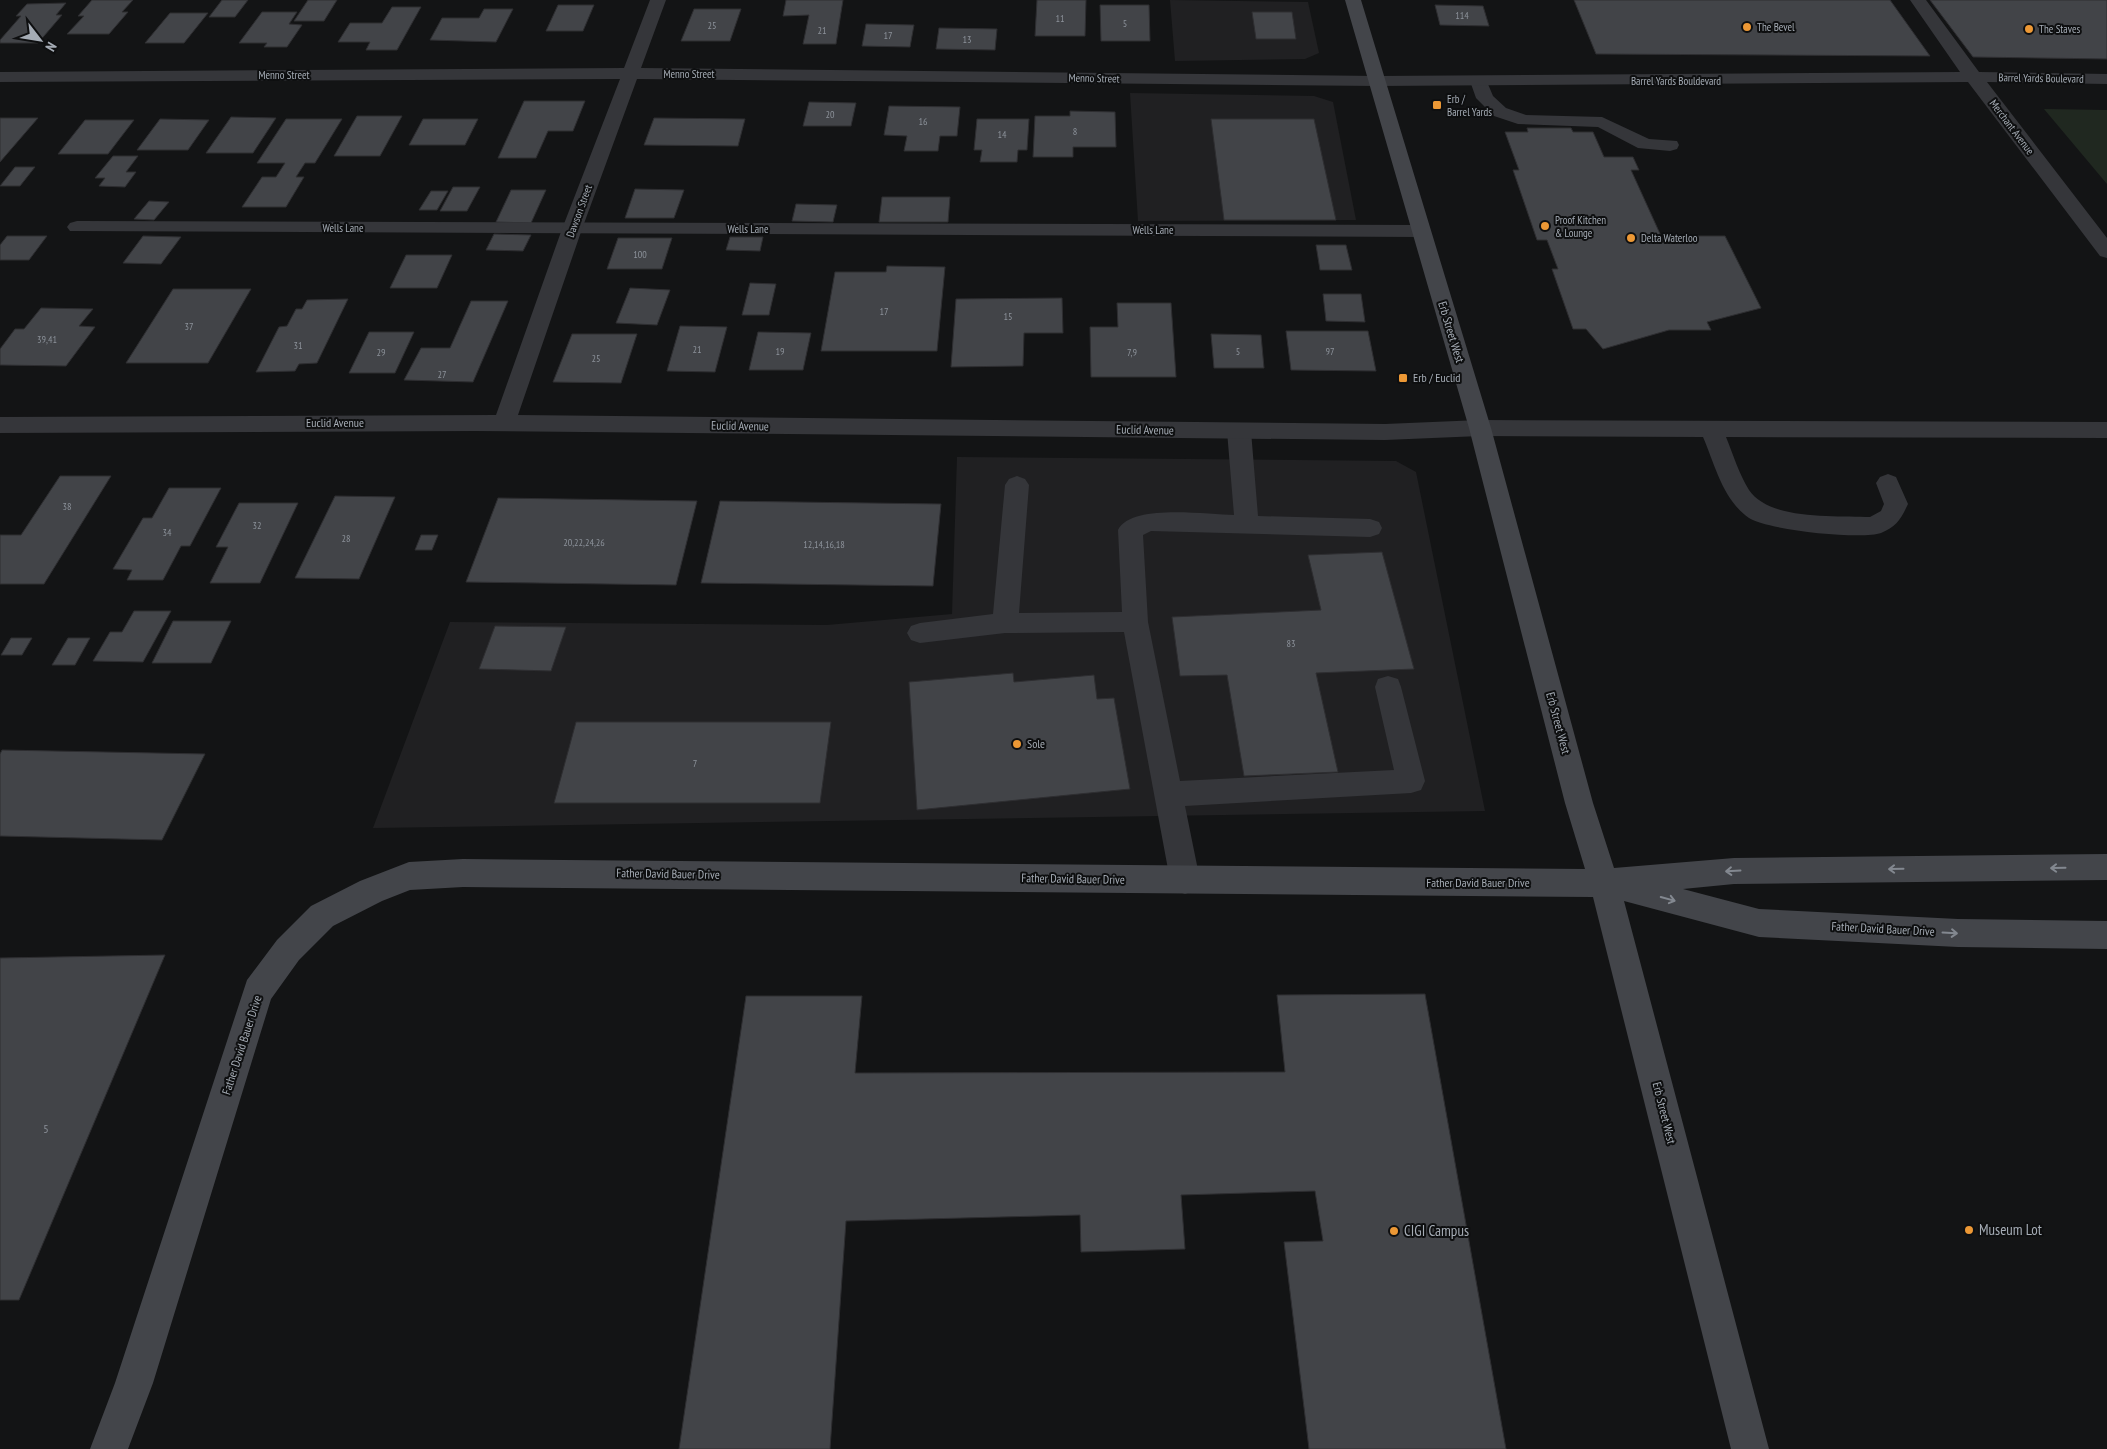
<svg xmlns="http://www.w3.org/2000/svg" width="2107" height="1449" viewBox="0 0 2107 1449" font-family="'PT Sans Narrow',sans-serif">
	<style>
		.built { fill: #202022 }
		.green { fill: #202820 }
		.building { fill: #424448; stroke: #2e2e31 }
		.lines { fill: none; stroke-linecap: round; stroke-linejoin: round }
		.lane { fill: #35363a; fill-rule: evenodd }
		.street { fill: #35363a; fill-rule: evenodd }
		.secondary { fill: #43454a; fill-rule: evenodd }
		.oneway { stroke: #838890 }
		.poi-dot { fill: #ec9835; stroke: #0e0f10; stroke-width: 2 }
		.labels { text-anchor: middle; stroke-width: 4; stroke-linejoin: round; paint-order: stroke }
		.number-label { font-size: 10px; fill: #8c929a }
		.far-poi-label { font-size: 11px; fill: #a5acb5; stroke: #0e0f10; text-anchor: start }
		.far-street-label { font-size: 11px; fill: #a5acb5; stroke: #0e0f10 }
		.street-label { font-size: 12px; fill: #a5acb5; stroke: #0e0f10 }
		.poi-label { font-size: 12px; fill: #a5acb5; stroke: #0e0f10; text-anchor: start }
		.near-number-label { font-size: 12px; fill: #8c929a }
		.near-poi-label { font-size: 15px; fill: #a5acb5; stroke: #0e0f10; text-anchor: start }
	</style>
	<rect width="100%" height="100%" fill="#131415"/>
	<g class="built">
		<polygon points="1170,0 1308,2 1319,53 1305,59 1175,61"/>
		<polygon points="1130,93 1314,96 1333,102 1356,220 1138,221"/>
		<polygon points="957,457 1396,461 1416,472 1485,811 373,828 450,622 827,625 952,614"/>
	</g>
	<polygon class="green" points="2044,109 2107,110 2107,184"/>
	<g class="building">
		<polygon points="92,0 133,0 122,12 128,12 109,34 67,34 84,16 78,16"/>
		<polygon points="222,0 248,0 235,17 209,17"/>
		<polygon points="308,0 337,0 324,21 294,21"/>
		<polygon points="786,0 843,0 836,44 803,44 809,15 783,16"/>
		<polygon points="1037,0 1086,0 1085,36 1035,36"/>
		<polygon points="1574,0 1890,0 1930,56 1596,54"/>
		<polygon points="1930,0 2107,0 2107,59 1973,57"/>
		<polygon points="66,3 56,15 62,15 38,43 0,43 0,40 21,16 16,16 27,4"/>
		<polygon points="558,5 594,5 583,31 546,31"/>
		<polygon points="1100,5 1149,5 1150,41 1101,41"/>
		<polygon points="1435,5 1483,6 1489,26 1440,25"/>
		<polygon points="392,7 421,7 397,50 366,50 370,42 338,42 350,23 382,23"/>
		<polygon points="484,9 513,9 496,42 430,40 442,18 479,18"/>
		<polygon points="694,9 741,9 730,41 681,41"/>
		<polygon points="262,12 297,12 289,24 302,25 287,47 264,47 267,43 239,43"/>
		<polygon points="1252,12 1292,12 1296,39 1256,39"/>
		<polygon points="170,13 208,13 184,43 145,43"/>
		<polygon points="866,24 914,25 910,47 862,46"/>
		<polygon points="939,28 997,29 995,50 936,49"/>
		<polygon points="524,101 585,101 573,131 548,131 536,158 498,158"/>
		<polygon points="809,102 856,103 851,126 803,126"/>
		<polygon points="889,106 960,107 957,136 940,136 938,151 904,151 907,136 884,135"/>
		<polygon points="1070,111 1115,112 1116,147 1073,147 1073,157 1033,157 1035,116 1070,116"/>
		<polygon points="357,116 402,116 380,156 334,156"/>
		<polygon points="231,117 276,118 253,153 206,153"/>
		<polygon points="0,118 38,118 0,162"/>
		<polygon points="654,118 745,119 738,146 644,145"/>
		<polygon points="160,119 209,120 188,150 137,150"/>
		<polygon points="286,119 342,119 315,163 305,163 296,177 304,177 286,207 242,207 262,177 276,177 285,163 257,163"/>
		<polygon points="423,119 478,119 465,145 409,145"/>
		<polygon points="977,119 1029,119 1027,150 1018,150 1017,162 980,162 982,150 974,150"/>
		<polygon points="1211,119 1314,119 1336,220 1224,220"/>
		<polygon points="85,120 134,120 108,154 58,154"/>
		<polygon points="1527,128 1571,128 1573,132 1593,132 1604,157 1633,157 1639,170 1631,170 1661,236 1725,236 1761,308 1707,322 1711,330 1669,330 1603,349 1586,329 1573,329 1552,269 1558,269 1547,240 1537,240 1513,170 1519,170 1505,132 1528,132"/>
		<polygon points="113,156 138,156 126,172 136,172 125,187 99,186 105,178 95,178"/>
		<polygon points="15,167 35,167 20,186 0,186"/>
		<polygon points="453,187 480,187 467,211 440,211"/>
		<polygon points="635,189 684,190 674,218 625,218"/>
		<polygon points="511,190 546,190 531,223 496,222"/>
		<polygon points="431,191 448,191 437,210 419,210"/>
		<polygon points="882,197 950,197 948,222 879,222"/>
		<polygon points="149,201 169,202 154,220 134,219"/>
		<polygon points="796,204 837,205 833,222 792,221"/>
		<polygon points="494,234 531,235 523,251 486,250"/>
		<polygon points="7,236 47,236 29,260 0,260 0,245"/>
		<polygon points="143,236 181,237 161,264 123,263"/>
		<polygon points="730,237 763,237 760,251 726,250"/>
		<polygon points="618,238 672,238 662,269 607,269"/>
		<polygon points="1316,245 1346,245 1352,270 1320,270"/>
		<polygon points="406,255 452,255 437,288 390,288"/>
		<polygon points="887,266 945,267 937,351 821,351 835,272 886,272"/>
		<polygon points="750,283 776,284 769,315 742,315"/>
		<polygon points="630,288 670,290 657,325 616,323"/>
		<polygon points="173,289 251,289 208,363 126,363"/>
		<polygon points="1323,294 1361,294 1365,322 1326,321"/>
		<polygon points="1062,298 1063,333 1024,333 1023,366 951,367 956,299"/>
		<polygon points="348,299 317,363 299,364 295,371 256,372 279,327 287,326 296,309 302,309 307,300"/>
		<polygon points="471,301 508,301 473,382 404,380 421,348 450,348"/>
		<polygon points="1117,303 1171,303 1176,377 1091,377 1090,327 1118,327"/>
		<polygon points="41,308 93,309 79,326 95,327 66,366 0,365 0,349 15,329 24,329"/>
		<polygon points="680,326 727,327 715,372 667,371"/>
		<polygon points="1286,331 1368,331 1376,371 1291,370"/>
		<polygon points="369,332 414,332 395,373 349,373"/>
		<polygon points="758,332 811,333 803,370 749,370"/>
		<polygon points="572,334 637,334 621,383 553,382"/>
		<polygon points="1211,334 1261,335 1264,368 1214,368"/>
		<polygon points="60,476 111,476 44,584 0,584 0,535 21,535"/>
		<polygon points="169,488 221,488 190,546 181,546 163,580 127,580 132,570 113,569 143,518 152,518"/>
		<polygon points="335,496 395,497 359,579 295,578"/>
		<polygon points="498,498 697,501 676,585 466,582"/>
		<polygon points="720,501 941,504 933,586 701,583"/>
		<polygon points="239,503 298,503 260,583 210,583 228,547 216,547"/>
		<polygon points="421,535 438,535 432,550 415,550"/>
		<polygon points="1382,552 1414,669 1316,673 1338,772 1244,776 1227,675 1180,676 1172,617 1321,610 1308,555"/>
		<polygon points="134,611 171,611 143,662 93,661 110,632 122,632"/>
		<polygon points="173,621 231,621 211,663 152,663"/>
		<polygon points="495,626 566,627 551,671 479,669"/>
		<polygon points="11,638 32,638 22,655 1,655"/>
		<polygon points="68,638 90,638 75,665 52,665"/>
		<polygon points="1013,673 1014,682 1094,675 1097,699 1114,698 1130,789 917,810 909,682"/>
		<polygon points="576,722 831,722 820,803 554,803"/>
		<polygon points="2,750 205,754 162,840 0,836 0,754"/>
		<polygon points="165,955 19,1300 0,1300 0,958"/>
		<polygon points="1425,994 1506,1449 1309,1449 1284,1242 1323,1241 1315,1191 1181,1195 1185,1249 1081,1252 1080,1215 846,1221 830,1449 679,1449 746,996 862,996 855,1073 1285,1072 1277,995"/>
	</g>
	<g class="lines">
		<g class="lane">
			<polygon points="1479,76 1485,77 1493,96 1506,108 1526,115 1602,117 1649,139 1677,141 1679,145 1677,149 1670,151 1638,148 1598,127 1518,124 1494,116 1476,98 1470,81 1473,77"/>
			<polygon points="77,221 1420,225 1427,227 1430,231 1427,235 1420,237 70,231 67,227 70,223"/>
			<path d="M1480,420L2107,422V438L1726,437C1733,454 1739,474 1749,490C1770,521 1836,515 1870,517L1881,511L1884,504L1876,483L1880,477L1888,474L1896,477L1908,504C1901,519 1896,527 1881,533C1861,540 1767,530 1749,518C1723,500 1715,465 1703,437L1480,436L1472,434L1469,428L1472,422Z"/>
			<path d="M1239,423L1247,425L1251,431L1258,516L1370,519L1379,522L1382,528L1379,534L1370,537L1151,531L1143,535L1148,622L1180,781L1394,770L1375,687L1378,679L1388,676L1398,679L1401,687L1425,781L1421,790L1411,793L1185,806L1200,880L1196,890L1185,894L1174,890L1170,880L1124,632L1005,633L920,643L911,640L907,633L911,626L920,623L993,614L1005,485L1009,479L1017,476L1025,479L1029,485L1019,613L1122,612L1118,530C1132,503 1207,515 1234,515L1227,431L1231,425Z"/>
		</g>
		<polygon class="street" points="650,0 666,0 641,68 1377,76 1960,72 1910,0 1926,0 1979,72 2107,74 2107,84 1987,82 2107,238 2107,258 2100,256 1968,82 1377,86 637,79 582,229 518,415 1385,424 1480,420 1488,422 1491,428 1488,434 1480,436 1385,440 475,431 0,433 0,417 496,415 562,229 620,79 0,82 0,72 624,68"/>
		<polygon class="secondary" points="1345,0 1361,0 1491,428 1593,803 1614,868 1734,858 2107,854 2107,880 1734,884 1683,889 1759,909 1958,919 2107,921 2107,949 1958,947 1759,937 1624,901 1769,1449 1731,1449 1593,897 463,887 410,890 382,901 333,926 299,960 271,999 153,1383 128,1449 90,1449 115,1383 247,980 277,940 311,906 360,881 409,862 463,859 1585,869 1565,803 1469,428"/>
	</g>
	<defs><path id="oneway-shaft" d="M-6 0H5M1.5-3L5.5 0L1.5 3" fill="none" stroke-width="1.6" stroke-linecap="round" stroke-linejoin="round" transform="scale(1.25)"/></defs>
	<g class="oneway">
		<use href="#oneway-shaft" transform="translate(2058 868) rotate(179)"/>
		<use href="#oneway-shaft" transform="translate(1896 869) rotate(179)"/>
		<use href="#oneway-shaft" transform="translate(1733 871) rotate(177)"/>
		<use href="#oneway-shaft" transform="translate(1668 899) rotate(15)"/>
		<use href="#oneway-shaft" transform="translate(1950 933) rotate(3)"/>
	</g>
	<g class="poi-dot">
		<circle cx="1747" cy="27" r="5"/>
		<circle cx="2029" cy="29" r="5"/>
		<rect x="1432" y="100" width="10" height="10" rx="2.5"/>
		<circle cx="1545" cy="226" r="5"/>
		<circle cx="1631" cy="238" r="5"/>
		<rect x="1398" y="373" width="10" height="10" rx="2.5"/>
		<circle cx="1017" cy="744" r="5"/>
		<circle cx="1969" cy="1230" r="5"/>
		<circle cx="1394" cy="1231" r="5"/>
	</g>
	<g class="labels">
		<g class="number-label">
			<text x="1462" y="19">114</text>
			<text x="1060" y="22">11</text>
			<text x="1125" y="27">5</text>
			<text x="712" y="29">25</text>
			<text x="822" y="34">21</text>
			<text x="888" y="39">17</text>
			<text x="967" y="43">13</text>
			<text x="830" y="118">20</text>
			<text x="923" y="125">16</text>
			<text x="1075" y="135">8</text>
			<text x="1002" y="138">14</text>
			<text x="640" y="258">100</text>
			<text x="884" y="315">17</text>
			<text x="1008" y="320">15</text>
			<text x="189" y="330">37</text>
			<text x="47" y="343">39,41</text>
			<text x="298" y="349">31</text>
			<text x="697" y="353">21</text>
			<text x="780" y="355">19</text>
			<text x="1238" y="355">5</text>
			<text x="1330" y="355">97</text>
			<text x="381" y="356">29</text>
			<text x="1132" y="356">7,9</text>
			<text x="596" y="362">25</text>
			<text x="442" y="378">27</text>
			<text x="67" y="510">38</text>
			<text x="257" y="529">32</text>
			<text x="167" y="536">34</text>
			<text x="346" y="542">28</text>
			<text x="584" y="546">20,22,24,26</text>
			<text x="824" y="548">12,14,16,18</text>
			<text x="1291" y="647">83</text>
			<text x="695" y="767">7</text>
		</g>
		<g class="far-poi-label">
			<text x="1757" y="31">The Bevel</text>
			<text x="2039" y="33">The Staves</text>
			<text x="1447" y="103">Erb /<tspan x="1447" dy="13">Barrel Yards</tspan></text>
			<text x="1555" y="224">Proof Kitchen<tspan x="1555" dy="13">&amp; Lounge</tspan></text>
			<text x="1641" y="242">Delta Waterloo</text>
		</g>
		<g class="far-street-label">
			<text x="689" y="78">Menno Street</text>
			<text x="284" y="79">Menno Street</text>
			<text transform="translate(1094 78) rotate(1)" y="4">Menno Street</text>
			<text transform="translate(2041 78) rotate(1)" y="4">Barrel Yards Boulevard</text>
			<text x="1676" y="85">Barrel Yards Bouldevard</text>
			<text transform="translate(2012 127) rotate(53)" y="4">Merchant Avenue</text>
			<text transform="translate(579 211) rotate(-70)" y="4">Dawson Street</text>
			<text x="343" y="232">Wells Lane</text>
			<text x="748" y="233">Wells Lane</text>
			<text x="1153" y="234">Wells Lane</text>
		</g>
		<g class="street-label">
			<text transform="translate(1451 332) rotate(73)" y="4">Erb Street West</text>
			<text x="335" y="427">Euclid Avenue</text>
			<text transform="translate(740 426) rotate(1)" y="4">Euclid Avenue</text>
			<text transform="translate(1145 430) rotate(1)" y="4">Euclid Avenue</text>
			<text transform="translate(1558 723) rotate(75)" y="4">Erb Street West</text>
			<text transform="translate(668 874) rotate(1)" y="4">Father David Bauer Drive</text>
			<text transform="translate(1073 879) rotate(1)" y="4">Father David Bauer Drive</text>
			<text x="1478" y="887">Father David Bauer Drive</text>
			<text transform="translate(1883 929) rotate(3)" y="4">Father David Bauer Drive</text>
			<text transform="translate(242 1045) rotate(-72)" y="4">Father David Bauer Drive</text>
			<text transform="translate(1664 1113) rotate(76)" y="4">Erb Street West</text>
		</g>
		<g class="poi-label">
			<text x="1413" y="382">Erb / Euclid</text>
			<text x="1027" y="748">Sole</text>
		</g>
		<g class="near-number-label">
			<text x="46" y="1133">5</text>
		</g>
		<g class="near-poi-label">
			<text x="1979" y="1235">Museum Lot</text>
			<text x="1404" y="1236">CIGI Campus</text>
		</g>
	</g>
	<g transform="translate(40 40) rotate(121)" stroke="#0e0f10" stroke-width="4" paint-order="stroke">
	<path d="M0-4L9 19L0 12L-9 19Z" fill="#a5acb5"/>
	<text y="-8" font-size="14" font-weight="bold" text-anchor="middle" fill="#a5acb5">N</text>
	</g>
</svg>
